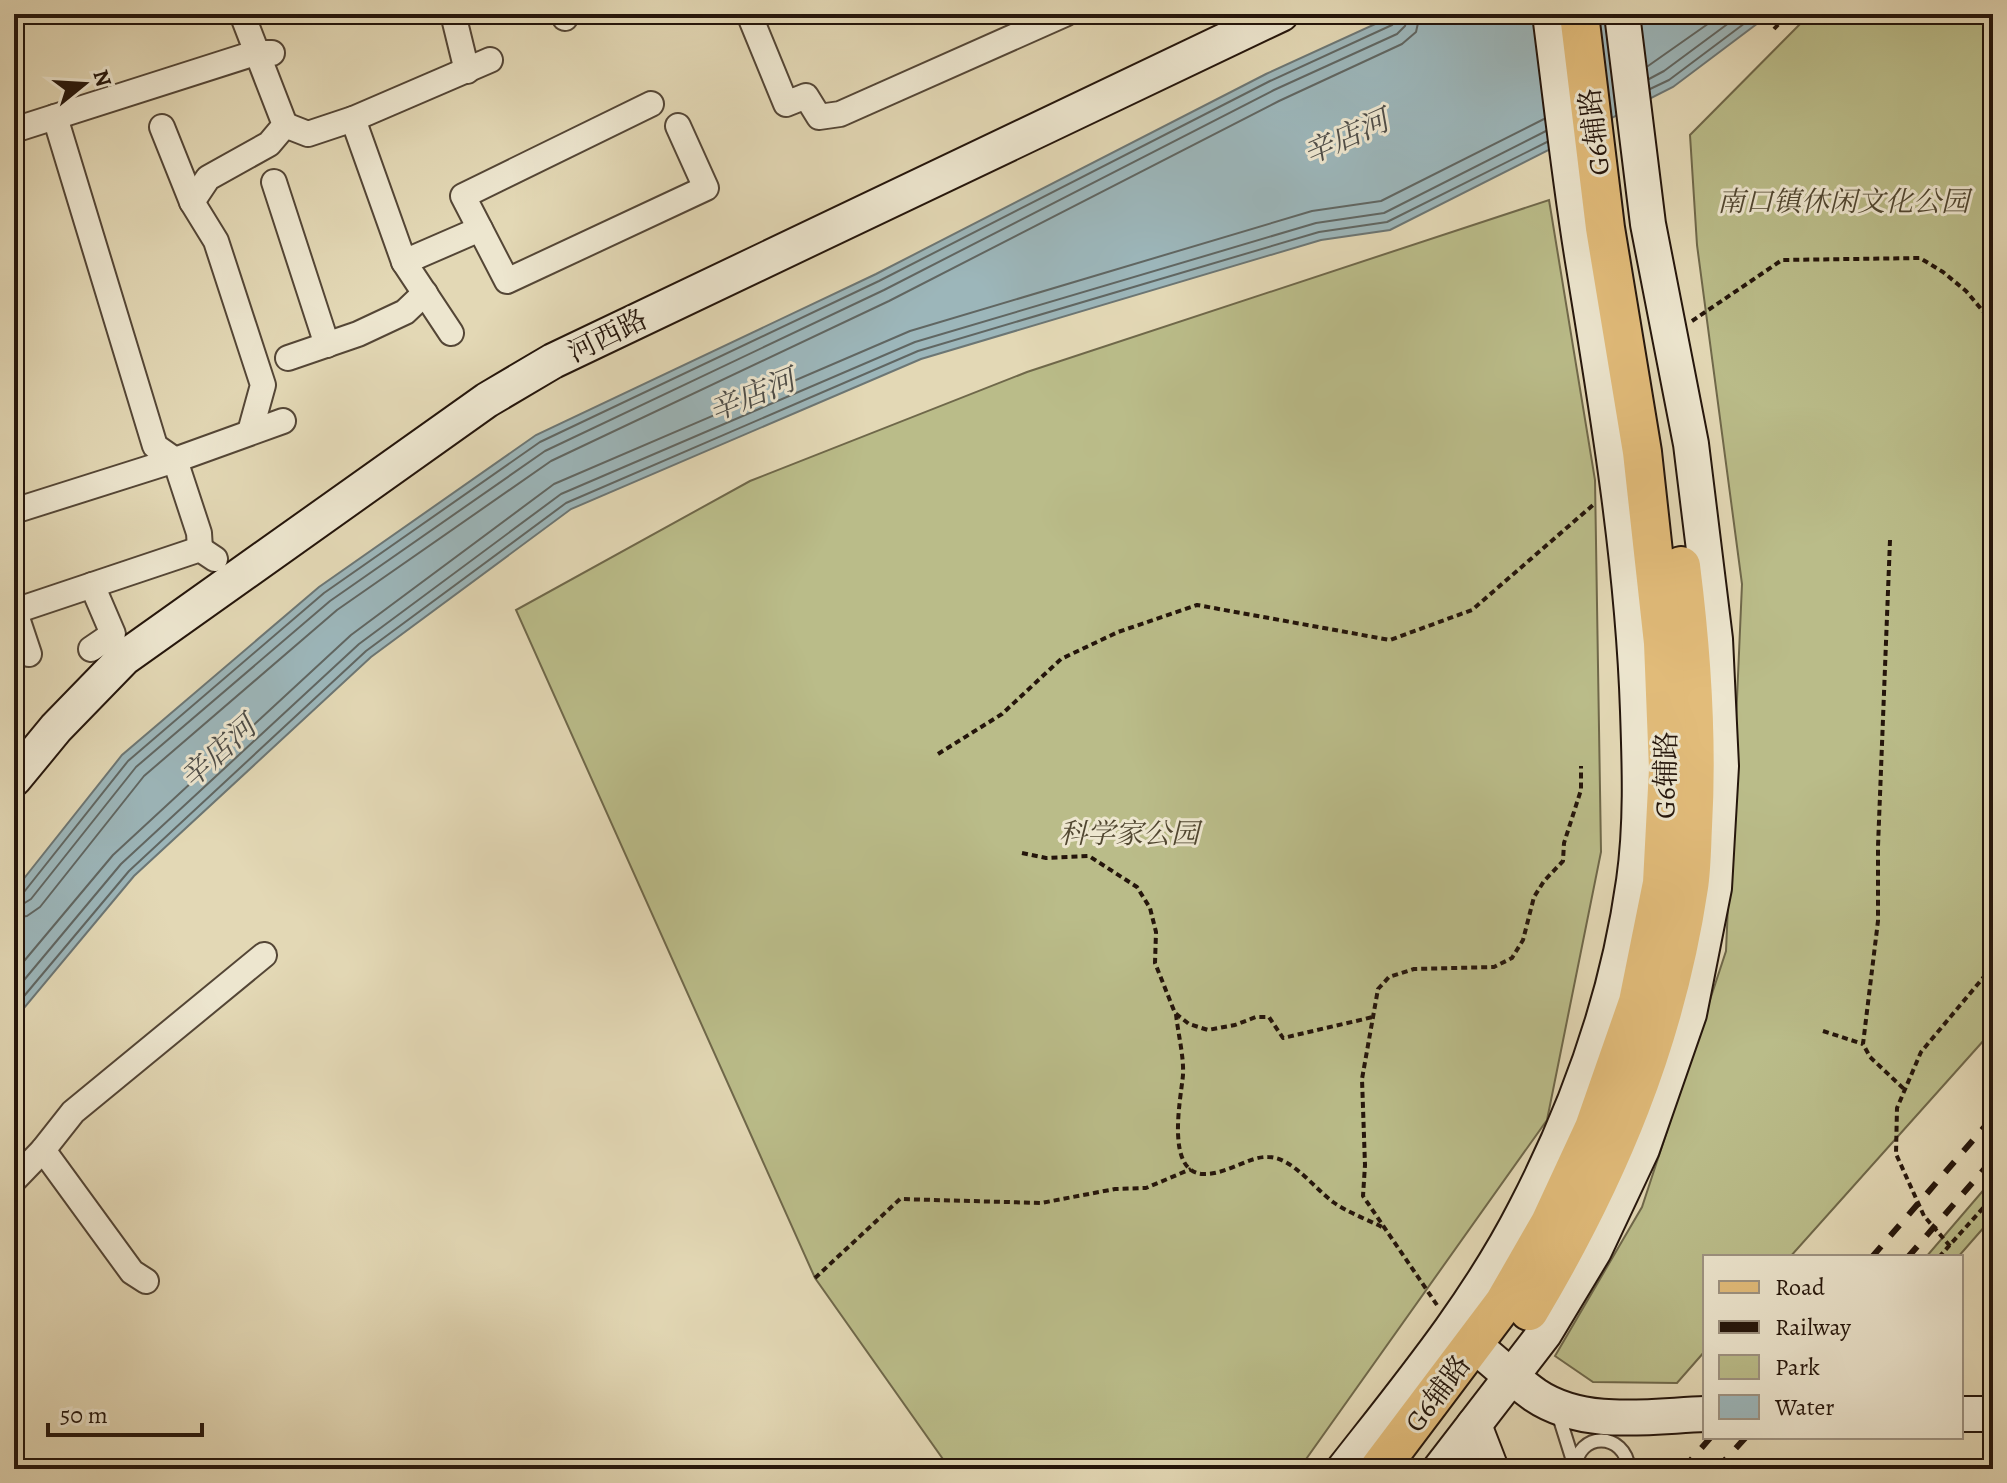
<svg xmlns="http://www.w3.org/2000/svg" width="2007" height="1483" viewBox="0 0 2007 1483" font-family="Alegreya,'Noto Serif SC',serif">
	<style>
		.green { fill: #babc89; stroke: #6f684a; stroke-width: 2 }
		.water { fill: #9cb6ba; stroke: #6c7674; stroke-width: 2 }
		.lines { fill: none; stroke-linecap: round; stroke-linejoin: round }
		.shore { stroke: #606662; stroke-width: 2 }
		.lane-casing { stroke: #544636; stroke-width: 16 }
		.street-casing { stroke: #544636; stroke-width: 28 }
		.secondary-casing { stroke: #24150b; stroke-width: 38 }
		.primary-casing { stroke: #24150b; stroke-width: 42 }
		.path { stroke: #24150b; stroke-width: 4; stroke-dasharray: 6 4; stroke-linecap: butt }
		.lane { stroke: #ede6cf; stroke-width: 12 }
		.street { stroke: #ede6cf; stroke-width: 24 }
		.secondary { stroke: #ede6cf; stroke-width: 34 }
		.primary { stroke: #e2bc7a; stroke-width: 38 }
		.rail { stroke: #24150b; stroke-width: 6; stroke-dasharray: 14 14; stroke-linecap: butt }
		.labels { text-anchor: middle; stroke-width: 6; stroke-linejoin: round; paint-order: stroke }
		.street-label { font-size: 28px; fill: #24150b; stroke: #ede6cf }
		.park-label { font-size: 28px; font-style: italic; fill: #514731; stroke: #ede6cf }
		.water-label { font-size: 30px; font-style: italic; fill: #4e4d48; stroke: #ede6cf }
	</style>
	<rect width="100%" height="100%" fill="#e3d8b5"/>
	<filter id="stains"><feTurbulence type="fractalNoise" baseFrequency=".0025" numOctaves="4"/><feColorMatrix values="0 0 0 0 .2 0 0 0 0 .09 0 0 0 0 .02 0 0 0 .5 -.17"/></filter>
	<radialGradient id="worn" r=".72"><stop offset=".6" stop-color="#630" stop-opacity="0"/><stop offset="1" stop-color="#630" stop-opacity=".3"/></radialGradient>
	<g class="green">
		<polygon points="1810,14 1993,14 1993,1030 1790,1257 1705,1257 1705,1351 1677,1383 1593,1382 1555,1356 1642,1207 1726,951 1742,584 1697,245 1690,135"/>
		<polygon points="1549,200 1595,480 1601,852 1547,1120 1299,1469 950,1469 815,1278 516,610 750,481 1027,372"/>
		<polygon points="1993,1179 1993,1217 1958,1257 1926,1257"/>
	</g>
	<polygon class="water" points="1397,14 1770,14 1673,87 1390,230 1321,240 921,359 571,509 371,657 134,876 14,1020 14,891 122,755 319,587 536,435 876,274 1266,74"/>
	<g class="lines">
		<g class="shore">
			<polyline points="1648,66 1722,14"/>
			<polyline points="1649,79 1664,71 1741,14"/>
			<polyline points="1650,89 1669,80 1757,14"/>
			<polyline points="14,895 24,892 128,761 324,593 540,442 879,281 1270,81 1392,25 1397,20 1398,14"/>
			<polyline points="14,906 23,904 31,899 136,767 330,601 545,451 884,290 1274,90 1397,34 1405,26 1408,14"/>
			<polyline points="14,918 27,916 40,907 144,776 337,610 551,461 889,301 1279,101 1402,44 1416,32 1420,14"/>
			<polyline points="14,973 113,855 351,635 554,484 910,331 1312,211 1381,201 1544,119"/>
			<polyline points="14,992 121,864 359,644 561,494 915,342 1316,223 1384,213 1546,131"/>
			<polyline points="14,1008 129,871 366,651 566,503 918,351 1319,232 1387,222 1547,142"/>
		</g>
		<defs>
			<g id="lane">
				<polyline points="1557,1410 1574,1464"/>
				<path d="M1575,1469C1577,1431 1625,1431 1629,1469"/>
			</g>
			<g id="street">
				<polyline points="453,14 467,71"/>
				<polyline points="564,14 565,18"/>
				<polyline points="749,14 786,104 806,96 819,117 840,114 1065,14"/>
				<polyline points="651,104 463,196 507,281 706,188 678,126"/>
				<polyline points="55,117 155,446 175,460 199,533 200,549"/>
				<polyline points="353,119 490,60"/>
				<polyline points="285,125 308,134 353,119 404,262 451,333"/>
				<polyline points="162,127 192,202 216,241 263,385 250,432"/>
				<polyline points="14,130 255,53 272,53"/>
				<polyline points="274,182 327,345"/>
				<polyline points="192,202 208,178 269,144 285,125 242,14"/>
				<polyline points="404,262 480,229"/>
				<polyline points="288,358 358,334 405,312 425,293"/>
				<polyline points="14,511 175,460 283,421"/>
				<polyline points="14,609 29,654"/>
				<polyline points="15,611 200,549 215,559"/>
				<polyline points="91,649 113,634 92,585"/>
				<polyline points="43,1150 132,1272 146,1281"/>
				<polyline points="14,1180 43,1150 73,1112 264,955"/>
			</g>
			<g id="secondary">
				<polyline points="14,779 56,728 124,658 487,400 553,361 1281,14"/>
				<path d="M1453,1328C1481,1349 1507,1375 1535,1395C1584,1428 1650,1416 1705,1414"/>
				<polyline points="1961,1414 1993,1414"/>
				<polyline points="1474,1425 1491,1469"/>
				<path d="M1344,1469C1409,1386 1477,1304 1525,1210C1578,1108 1618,995 1634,881C1642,825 1640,767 1638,711C1633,562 1608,414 1584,267C1570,183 1561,98 1550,14"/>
				<polyline points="1440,1469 1544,1334 1594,1251 1642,1149 1689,1014 1714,888 1721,766 1715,639 1691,444 1648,224 1622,14"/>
			</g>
			<g id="primary">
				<path d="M1529,1311C1609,1177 1666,1041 1689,887C1692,867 1692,846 1693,826C1698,739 1692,653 1681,566"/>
				<polyline points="1379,1469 1504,1303 1550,1223 1594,1128 1638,1002 1662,883 1668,769 1663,643 1642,452 1605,228 1579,14"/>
			</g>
		</defs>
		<use href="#lane" class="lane-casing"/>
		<use href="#street" class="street-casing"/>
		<use href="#secondary" class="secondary-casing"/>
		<use href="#primary" class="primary-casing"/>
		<g class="path">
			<polyline points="1774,29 1788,14"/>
			<polyline points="1692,321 1782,260 1920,258 1943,272 1966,291 1993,323"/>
			<polyline points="1890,540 1878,846 1878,921 1863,1044 1870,1057 1904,1089"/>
			<polyline points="1989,596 1993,618"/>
			<polyline points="938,754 1002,714 1061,659 1118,632 1197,605 1390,640 1472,610 1593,505"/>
			<polyline points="1022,853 1046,858 1089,856 1137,887 1150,908 1156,932 1155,963 1175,1013 1189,1024 1208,1030 1235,1025 1256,1017 1269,1017 1283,1038 1373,1017"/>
			<path d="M1176,1014C1178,1034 1184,1056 1183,1075C1181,1098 1165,1172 1203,1174C1226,1175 1249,1156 1268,1157C1292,1157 1314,1188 1333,1202C1347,1212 1366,1219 1382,1227"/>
			<polyline points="1823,1031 1863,1044"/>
			<polyline points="1950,1246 1924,1216 1896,1154 1897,1108 1921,1052 1993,966"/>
			<polyline points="1939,1257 1993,1197"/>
			<polyline points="815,1278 900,1199 1041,1203 1115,1189 1146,1188 1191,1169"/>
			<polyline points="1437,1305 1363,1196 1365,1165 1362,1079 1378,989 1389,977 1414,969 1494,967 1512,958 1523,940 1534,897 1544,881 1563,861 1564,843 1581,790 1581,766"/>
		</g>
		<use href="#lane" class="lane"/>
		<use href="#street" class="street"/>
		<use href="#secondary" class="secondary"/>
		<use href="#primary" class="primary"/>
		<g class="rail">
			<polyline points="1872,1257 1993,1117"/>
			<polyline points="1908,1257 1993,1159"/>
			<polyline points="1683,1469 1711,1437"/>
			<polyline points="1717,1469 1746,1437"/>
		</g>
	</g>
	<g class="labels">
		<g class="street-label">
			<text transform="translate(1594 132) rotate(-97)" y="10">G6辅路</text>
			<text transform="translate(607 335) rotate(-26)" y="10">河西路</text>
			<text transform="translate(1665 775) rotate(-89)" y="10">G6辅路</text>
			<text transform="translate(1437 1393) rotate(-53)" y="10">G6辅路</text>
		</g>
		<g class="park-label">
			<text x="1843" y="211">南口镇休闲文化公园</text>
			<text x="1129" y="843">科学家公园</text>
		</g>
		<g class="water-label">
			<text transform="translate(1346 137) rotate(-24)" y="10">辛店河</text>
			<text transform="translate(752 395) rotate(-22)" y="10">辛店河</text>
			<text transform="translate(218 752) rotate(-42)" y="10">辛店河</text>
		</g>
	</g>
	<rect width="2007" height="1483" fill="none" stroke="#e3d8b5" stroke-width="48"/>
	<rect x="16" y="16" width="1975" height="1451" fill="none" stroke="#24150b" stroke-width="4"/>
	<rect x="24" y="24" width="1959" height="1435" fill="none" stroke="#24150b" stroke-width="2"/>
	<rect x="1703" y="1255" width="260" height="184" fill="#ede6cf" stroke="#9d9281" stroke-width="2"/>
	<rect x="1719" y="1281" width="40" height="12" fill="#e2bc7a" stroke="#9d9281" stroke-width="2"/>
	<text x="1775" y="1295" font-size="24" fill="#24150b">Road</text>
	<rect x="1719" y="1321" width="40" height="12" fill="#24150b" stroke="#9d9281" stroke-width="2"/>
	<text x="1775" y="1335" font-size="24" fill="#24150b">Railway</text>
	<rect x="1719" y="1355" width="40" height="24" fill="#babc89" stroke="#9d9281" stroke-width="2"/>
	<text x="1775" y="1375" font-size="24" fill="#24150b">Park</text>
	<rect x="1719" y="1395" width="40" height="24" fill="#9cb6ba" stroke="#9d9281" stroke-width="2"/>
	<text x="1775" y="1415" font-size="24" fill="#24150b">Water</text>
	<g transform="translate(84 84) rotate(72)" stroke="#ede6cf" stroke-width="6" paint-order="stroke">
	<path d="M0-6L14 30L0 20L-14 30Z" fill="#24150b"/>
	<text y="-12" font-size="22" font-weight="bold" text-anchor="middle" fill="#24150b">N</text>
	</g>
	<path d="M48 1423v12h154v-12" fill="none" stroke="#24150b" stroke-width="4"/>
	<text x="60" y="1423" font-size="24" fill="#24150b" stroke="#ede6cf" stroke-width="6" paint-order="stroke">50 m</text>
	<rect width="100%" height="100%" filter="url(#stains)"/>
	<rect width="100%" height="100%" fill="url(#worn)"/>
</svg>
